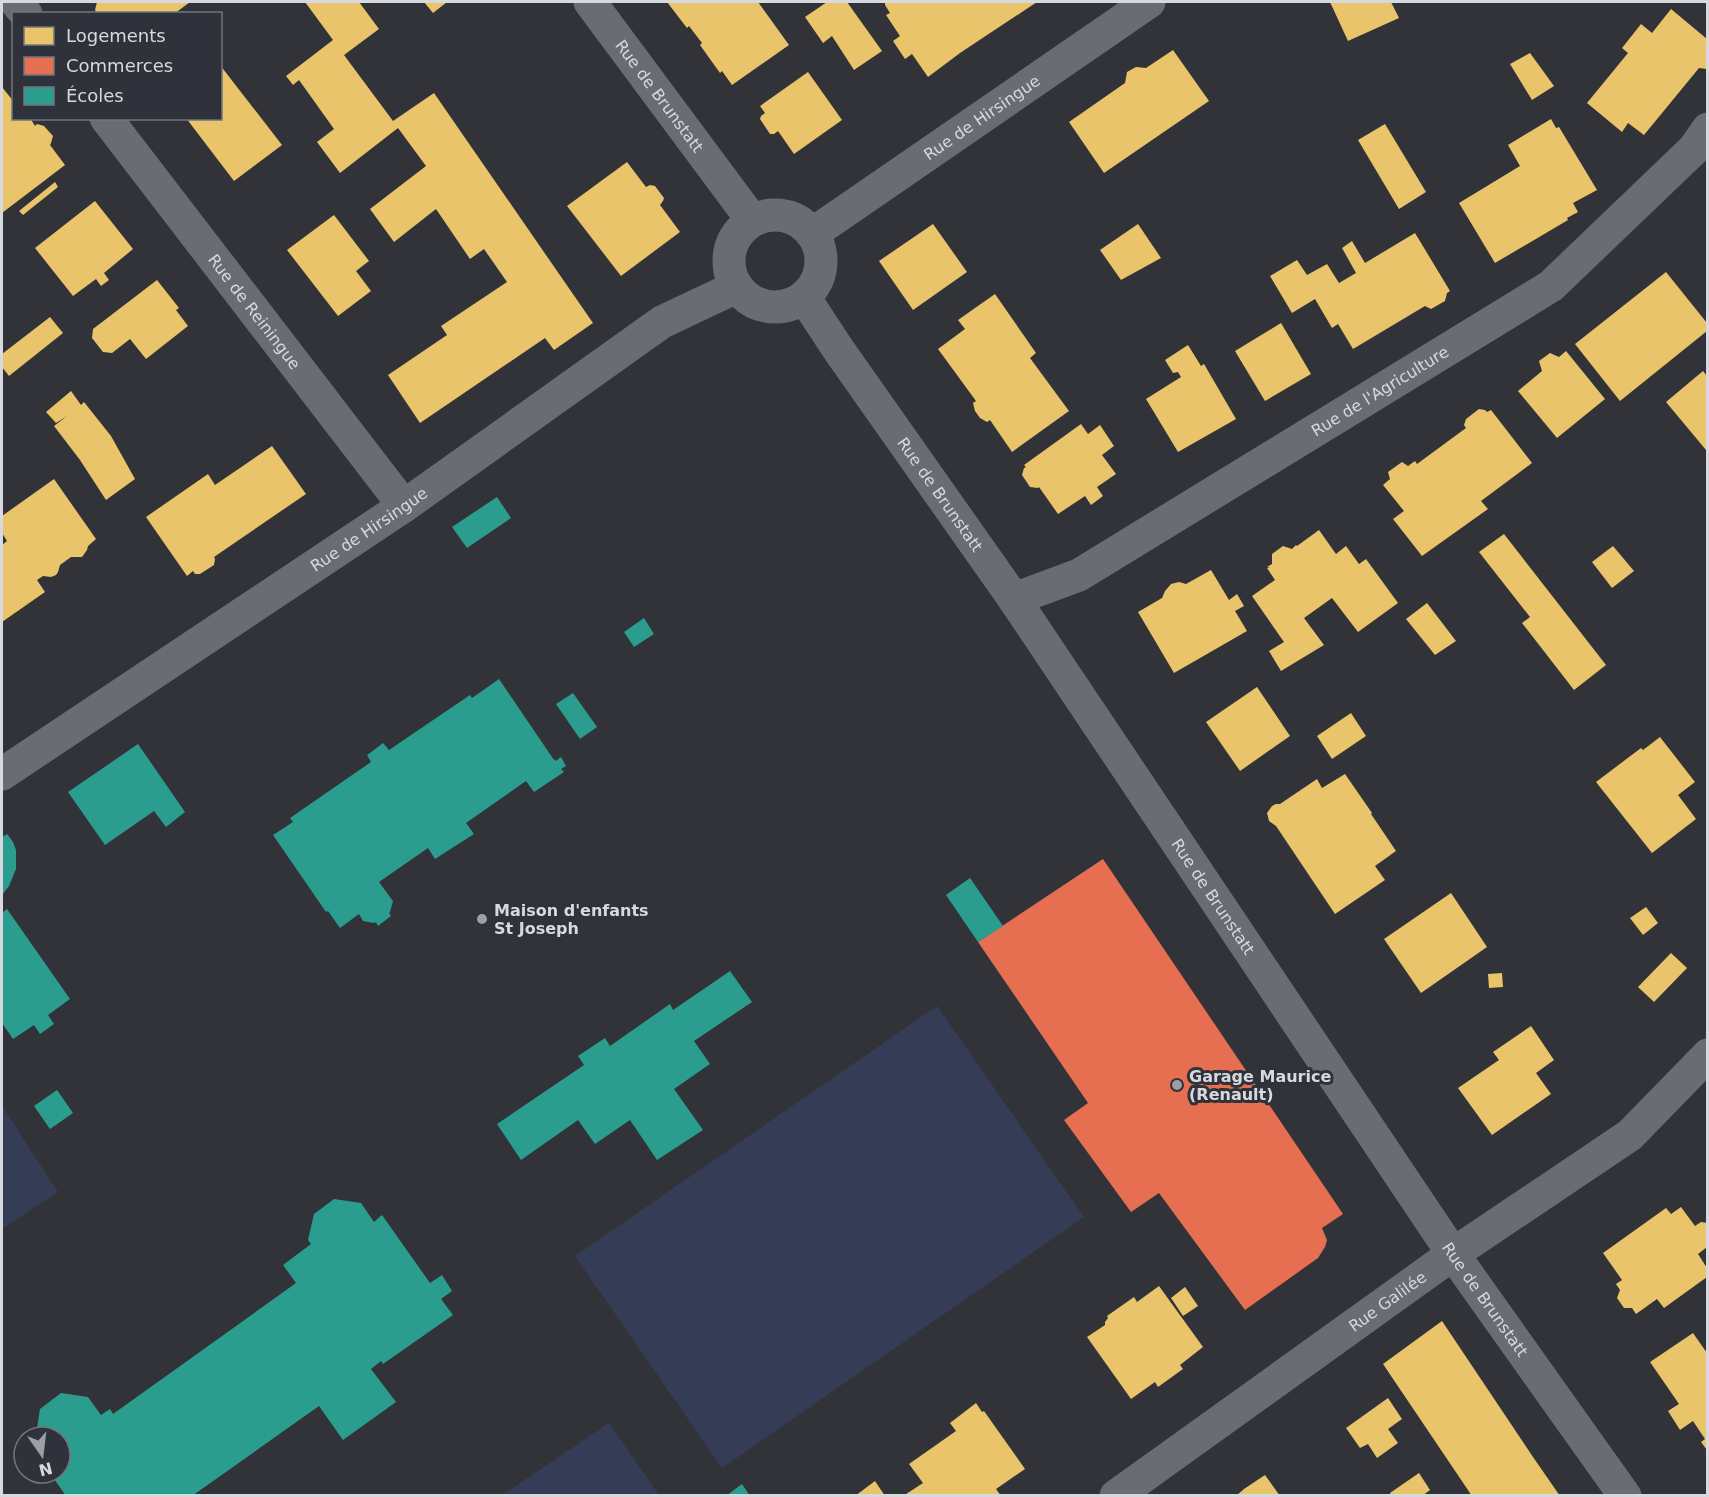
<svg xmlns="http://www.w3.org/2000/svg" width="1709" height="1497" viewBox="0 0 1709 1497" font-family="'DejaVu Sans',sans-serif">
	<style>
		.green { fill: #343d55 }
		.homes { fill: #e9c46a }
		.shops { fill: #e76f51 }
		.schools { fill: #2a9d8f }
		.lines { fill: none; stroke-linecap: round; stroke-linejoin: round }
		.street { stroke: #696c73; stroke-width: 33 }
		.poi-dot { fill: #9d9fa5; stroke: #2f323b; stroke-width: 2 }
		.labels { text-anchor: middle; stroke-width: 6; stroke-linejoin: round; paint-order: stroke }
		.street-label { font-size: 16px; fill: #d7d9df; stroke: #2f323b }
		.poi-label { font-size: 16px; font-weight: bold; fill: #d7d9df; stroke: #2f323b; text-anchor: start }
	</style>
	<rect width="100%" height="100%" fill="#323338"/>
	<g class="green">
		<polygon points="937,1006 1084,1217 722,1468 575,1256"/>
		<polygon points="2,1106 58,1192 2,1229"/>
		<polygon points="609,1423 659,1495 502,1495"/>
	</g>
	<g class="homes">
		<polygon points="97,2 190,2 174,14 98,14 95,10"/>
		<polygon points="305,2 359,2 379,29 344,55 393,121 434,93 593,323 554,350 545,338 420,423 388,375 447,335 441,326 507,282 484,249 470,259 436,209 394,242 370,209 426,166 398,128 340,173 317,142 334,129 299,80 293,85 286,76 333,40"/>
		<polygon points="424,2 447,2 433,13"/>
		<polygon points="667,2 758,2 789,45 732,85 722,71 720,73 700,45 702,43 689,26 687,28"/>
		<polygon points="827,2 847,2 882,51 854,70 832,36 823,43 805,17"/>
		<polygon points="887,2 1037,2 960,53 928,77 912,54 905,59 893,41 900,36 886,15 890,13 885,5 885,3"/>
		<polygon points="1330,2 1391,2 1399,18 1348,41"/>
		<polygon points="1671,9 1707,39 1707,69 1699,68 1644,135 1628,123 1622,132 1587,103 1628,53 1622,48 1641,24 1652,33"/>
		<polygon points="1173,50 1209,101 1104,173 1069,122 1125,83 1127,72 1136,67 1146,68"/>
		<polygon points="1530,53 1554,86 1532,100 1510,64"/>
		<polygon points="220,65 282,145 234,181 186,118 220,118"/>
		<polygon points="808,72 842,120 794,154 778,131 774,134 770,134 760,119 761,116 765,113 760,106"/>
		<polygon points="2,87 14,102 14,118 30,118 35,126 37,124 44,126 53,136 51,143 50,145 65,165 2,213"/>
		<polygon points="1551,119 1556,128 1559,127 1597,190 1573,203 1578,212 1567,218 1568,220 1495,263 1459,203 1520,166 1508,145"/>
		<polygon points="1385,124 1426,192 1399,209 1358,140"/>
		<polygon points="627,162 646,187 650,185 655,186 664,198 663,201 660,205 680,232 621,276 567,206"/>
		<polygon points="55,182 58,187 23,215 19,211"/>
		<polygon points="95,201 133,249 104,273 109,280 101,286 96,279 73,296 35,248"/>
		<polygon points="334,215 369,261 356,271 371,291 338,316 287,250"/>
		<polygon points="933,224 967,272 913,310 879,261"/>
		<polygon points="1138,224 1161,258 1121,280 1100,250"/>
		<polygon points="1415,233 1450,291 1447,293 1445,301 1431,309 1425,306 1353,349 1338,324 1332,328 1315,299 1292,313 1270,276 1297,260 1307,275 1327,264 1339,283 1356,273 1342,248 1352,241 1365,263"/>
		<polygon points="1666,272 1707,323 1707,331 1620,401 1575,344"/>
		<polygon points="157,280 179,308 176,310 188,326 146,359 130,339 112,353 103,352 92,338 93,329"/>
		<polygon points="995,294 1036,353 1030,358 1069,411 1012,452 990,420 987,422 980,418 975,411 973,403 976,401 938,349 965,329 958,320"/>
		<polygon points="50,317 63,333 9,376 2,367 2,354"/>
		<polygon points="1281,323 1311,374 1265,401 1235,351"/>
		<polygon points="1188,345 1201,366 1204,364 1236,419 1178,452 1146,399 1181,377 1178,372 1173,373 1165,360"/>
		<polygon points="1566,351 1605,399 1557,438 1518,391 1542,371 1539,361 1550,353 1559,357"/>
		<polygon points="1703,371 1707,376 1707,448 1706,450 1666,402"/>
		<polygon points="71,391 81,405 84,402 111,436 135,479 106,500 80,460 54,426 67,416 56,423 46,412"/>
		<polygon points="1479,409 1485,410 1487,412 1491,410 1532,463 1481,501 1488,509 1422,556 1393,519 1404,511 1383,485 1390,479 1388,472 1402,462 1408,466 1415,461 1417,464 1466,428 1464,425 1466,419"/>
		<polygon points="1081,424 1088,434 1100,425 1114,446 1102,455 1116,474 1097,487 1103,496 1091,505 1085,496 1058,514 1039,487 1038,488 1030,487 1022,475 1024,468 1026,467 1024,465"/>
		<polygon points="272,446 306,494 214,557 215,559 214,565 200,574 195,574 193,571 187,576 146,517 208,474 215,485"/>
		<polygon points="54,479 96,539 88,546 87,550 82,557 71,557 60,565 58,572 56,575 51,577 43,576 37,580 45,592 2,622 2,545 7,541 2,533 2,516"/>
		<polygon points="1319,530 1336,554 1346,546 1359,564 1366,559 1398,603 1358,632 1332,598 1304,618 1324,645 1281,671 1269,651 1284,642 1252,596 1275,580 1267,568 1270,568 1267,567 1272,564 1272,554 1283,546 1292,549 1296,545 1297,546"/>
		<polygon points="1504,534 1606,665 1574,690 1522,623 1530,617 1479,552"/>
		<polygon points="1613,546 1634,571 1612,588 1592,562"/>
		<polygon points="1211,570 1229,600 1237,594 1244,606 1235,611 1247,631 1174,673 1138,612 1162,598 1165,591 1171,584 1179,582 1186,584"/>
		<polygon points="1427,603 1456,641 1435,655 1406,619"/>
		<polygon points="1257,687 1290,736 1240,771 1206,722"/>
		<polygon points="1351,713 1366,736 1332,759 1317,736"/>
		<polygon points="1660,737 1695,782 1678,795 1696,819 1652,853 1596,782 1641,748 1643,750"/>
		<polygon points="1345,774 1372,813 1371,814 1396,851 1375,866 1385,880 1335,914 1276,826 1269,821 1267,813 1272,806 1276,804 1280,804 1317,779 1322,788"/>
		<polygon points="1451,893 1487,947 1421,993 1384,939"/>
		<polygon points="1646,907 1658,923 1643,935 1630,918"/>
		<polygon points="1671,953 1687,968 1654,1002 1638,987"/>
		<polygon points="1502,973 1503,987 1489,988 1488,974"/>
		<polygon points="1531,1026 1554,1060 1536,1073 1551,1094 1492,1135 1458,1088 1499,1060 1493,1052"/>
		<polygon points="1681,1207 1695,1226 1701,1222 1707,1223 1707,1247 1698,1254 1707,1268 1707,1277 1664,1308 1657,1299 1636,1314 1632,1308 1624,1308 1617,1298 1620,1290 1616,1284 1622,1280 1603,1253 1666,1208 1671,1214"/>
		<polygon points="1159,1286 1203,1347 1180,1365 1183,1369 1158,1387 1155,1382 1131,1399 1087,1337 1105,1325 1105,1322 1108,1318 1107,1316 1134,1297 1137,1302"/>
		<polygon points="1185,1287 1198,1306 1183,1316 1171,1298"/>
		<polygon points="1442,1321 1533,1457 1560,1496 1472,1496 1383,1364"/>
		<polygon points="1693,1333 1707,1353 1707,1450 1701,1442 1705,1439 1693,1421 1680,1430 1668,1411 1679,1404 1650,1362"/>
		<polygon points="1388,1398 1402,1419 1388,1429 1398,1443 1377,1458 1368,1444 1360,1448 1346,1428"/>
		<polygon points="976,1403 982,1412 984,1411 1025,1469 996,1489 1001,1496 903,1496 923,1483 909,1464 956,1431 950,1423"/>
		<polygon points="1419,1473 1430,1490 1422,1496 1391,1496 1390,1493"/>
		<polygon points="1265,1475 1280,1496 1236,1496 1244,1489"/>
		<polygon points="875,1481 885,1496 855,1496"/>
	</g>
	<polygon class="shops" points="1103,859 1343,1214 1322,1228 1327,1240 1325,1247 1318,1258 1245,1310 1159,1193 1131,1212 1064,1120 1088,1103 978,942"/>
	<g class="schools">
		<polygon points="497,497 511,518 467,548 452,527"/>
		<polygon points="644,618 654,634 634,647 624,632"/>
		<polygon points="499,679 554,760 554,759 556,761 561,757 566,766 561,769 564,772 534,792 526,781 466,823 474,834 435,859 428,848 379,882 393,901 390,912 389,913 391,916 378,926 376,922 374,923 363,921 359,914 340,928 328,911 326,912 273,835 293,822 290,818 371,762 367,755 374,750 383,743 389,750 470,695 472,698"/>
		<polygon points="573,693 597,727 580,739 556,704"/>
		<polygon points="138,744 185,812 166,827 154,811 105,845 68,792"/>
		<polygon points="7,834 13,842 16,850 16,869 9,886 2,895 2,837"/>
		<polygon points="970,878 1003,926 978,942 946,895"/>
		<polygon points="7,909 70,999 48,1015 54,1024 40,1034 34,1025 13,1039 2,1023 2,913"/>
		<polygon points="730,971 752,1002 694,1041 710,1064 674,1089 703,1130 657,1160 630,1120 595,1144 578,1120 521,1160 497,1124 584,1065 578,1056 605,1038 610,1046 670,1004 673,1010"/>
		<polygon points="57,1090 73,1113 50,1129 34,1106"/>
		<polygon points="334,1199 361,1203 374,1222 382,1215 430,1283 442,1275 452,1291 441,1299 453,1315 383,1364 381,1361 371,1369 396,1402 343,1440 319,1406 192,1496 66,1496 50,1473 60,1473 60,1437 37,1437 36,1435 40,1409 61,1393 88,1397 101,1415 110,1409 113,1414 296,1283 283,1265 311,1244 308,1240 314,1214"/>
		<polygon points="742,1484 750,1496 726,1496"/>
	</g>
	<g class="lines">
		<g class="street">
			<polyline points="16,2 26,14"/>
			<path id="s1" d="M590,2L752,220"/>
			<path id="s2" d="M106,118L404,506"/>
			<circle cx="775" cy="261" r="46"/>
			<path id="s3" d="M812,234L1149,2"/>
			<path id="s4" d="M804,297L838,349L1014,599L1453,1254L1625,1496"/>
			<path id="s5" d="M1014,599L1079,575L1551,286L1694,149L1708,129"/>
			<path id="s6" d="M2,774L404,506L662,322L736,287"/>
			<path id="s7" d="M1116,1496L1453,1254L1630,1135L1708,1055"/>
		</g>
	</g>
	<g class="poi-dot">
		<circle cx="482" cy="919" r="6"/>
		<circle cx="1177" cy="1085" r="6"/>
	</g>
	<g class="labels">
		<g class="street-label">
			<text dy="6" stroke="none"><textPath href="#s1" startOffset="117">Rue de Brunstatt</textPath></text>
			<text dy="6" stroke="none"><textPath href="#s3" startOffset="206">Rue de Hirsingue</textPath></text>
			<text dy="6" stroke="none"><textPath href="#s2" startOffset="244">Rue de Reiningue</textPath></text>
			<text dy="6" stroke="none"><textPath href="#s5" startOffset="422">Rue de l'Agriculture</textPath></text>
			<text dy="6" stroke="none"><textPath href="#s4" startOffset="240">Rue de Brunstatt</textPath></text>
			<text dy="6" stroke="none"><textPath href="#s6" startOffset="441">Rue de Hirsingue</textPath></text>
			<text dy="6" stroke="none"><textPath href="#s4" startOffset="726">Rue de Brunstatt</textPath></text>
			<text dy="6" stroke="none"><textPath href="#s4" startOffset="1212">Rue de Brunstatt</textPath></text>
			<text dy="6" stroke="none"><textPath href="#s7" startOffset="334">Rue Galilée</textPath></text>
		</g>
		<g class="poi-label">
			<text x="494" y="916">Maison d'enfants<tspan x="494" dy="18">St Joseph</tspan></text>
			<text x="1189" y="1082">Garage Maurice<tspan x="1189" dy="18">(Renault)</tspan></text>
		</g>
	</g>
	<rect width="1709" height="1497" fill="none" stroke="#d7d9df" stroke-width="6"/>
	<rect x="12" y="12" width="210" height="108" fill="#2f323b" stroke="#72757d" stroke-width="1.5"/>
	<rect x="24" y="27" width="30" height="18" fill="#e9c46a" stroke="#72757d" stroke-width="1.5"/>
	<text x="66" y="42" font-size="18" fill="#d7d9df">Logements</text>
	<rect x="24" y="57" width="30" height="18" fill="#e76f51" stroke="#72757d" stroke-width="1.5"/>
	<text x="66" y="72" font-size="18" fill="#d7d9df">Commerces</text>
	<rect x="24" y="87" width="30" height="18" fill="#2a9d8f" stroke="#72757d" stroke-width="1.5"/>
	<text x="66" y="102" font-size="18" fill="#d7d9df">Écoles</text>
	<g transform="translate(42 1455) rotate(166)"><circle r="28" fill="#2f323b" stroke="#72757d" stroke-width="1.5"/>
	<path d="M0-4.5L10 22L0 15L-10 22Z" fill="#9d9fa5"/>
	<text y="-9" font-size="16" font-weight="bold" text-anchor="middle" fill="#d7d9df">N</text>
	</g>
</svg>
